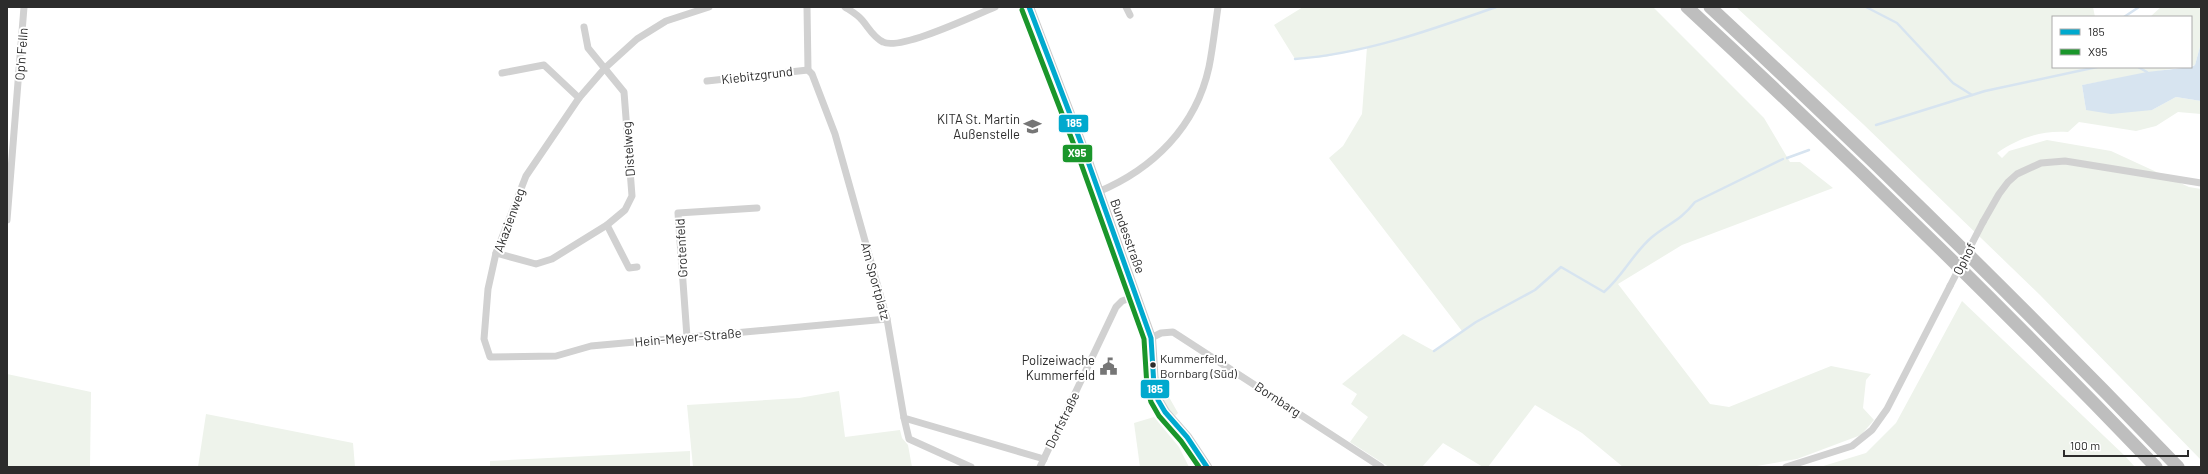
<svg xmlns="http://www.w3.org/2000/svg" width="2208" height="474" viewBox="0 0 2208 474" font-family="Barlow,sans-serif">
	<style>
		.green { fill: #eef3eb }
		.water { fill: #d7e4f0 }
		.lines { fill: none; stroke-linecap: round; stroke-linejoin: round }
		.stream { stroke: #d7e4f0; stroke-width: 2.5 }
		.street { stroke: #d1d1d1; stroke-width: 7 }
		.secondary { stroke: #cacaca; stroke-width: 10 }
		.highway { stroke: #bebebe; stroke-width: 13 }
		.street-bridge { stroke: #d1d1d1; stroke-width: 7 }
		.bus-1-casing { stroke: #fff; stroke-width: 8 }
		.bus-2-casing { stroke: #fff; stroke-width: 8 }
		.bus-1 { stroke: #00a9ce; stroke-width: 5 }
		.bus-2 { stroke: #1a962b; stroke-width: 5 }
		.bus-dot { fill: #2c2c2c; stroke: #fff; stroke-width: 1.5 }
		.labels { text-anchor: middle; stroke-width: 4; stroke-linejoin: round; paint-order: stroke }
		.bus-label { font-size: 12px; fill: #2c2c2c; stroke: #fff; text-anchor: start }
		.street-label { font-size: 13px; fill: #2c2c2c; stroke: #fff }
		.poi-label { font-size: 13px; fill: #2c2c2c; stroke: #fff; text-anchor: end }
		.line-badge { stroke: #fff; stroke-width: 1.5 }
		.badge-label { font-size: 11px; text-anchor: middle; font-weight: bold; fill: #fff }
	</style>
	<rect width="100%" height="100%" fill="#fff"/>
	<g class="green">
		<polygon points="1303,7 1653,7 1764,118 1790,162 1800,162 1833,188 1682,245 1618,284 1710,404 1729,407 1831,366 1871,374 1866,380 1863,408 1874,420 1861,435 1797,459 1751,467 1623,467 1582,433 1535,405 1488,467 1483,467 1443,443 1422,467 1389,467 1350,442 1368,417 1351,404 1357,394 1342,384 1403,334 1434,351 1462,331 1329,158 1343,146 1362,114 1367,47 1325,57 1295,59 1274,25"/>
		<path d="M1736,7H2093L2095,17H2053V67H2181L2082,85L2086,110H2152L2176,97L2201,101V114L2178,112L2156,126L2136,131L2079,122L2068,132C2042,130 2018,138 1997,153L2002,158L2009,151L2047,140L2111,151L2189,187L2201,189V460L2040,295L1863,124Z"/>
		<polygon points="2161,7 2198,7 2201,10 2201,43 2195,65 2191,66 2191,17 2150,17"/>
		<polygon points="1962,301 2125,456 2135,467 1820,467 1866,453 1896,423"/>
		<polygon points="7,374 91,392 90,467 7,467"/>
		<path d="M1161,376L1165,390L1178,413L1175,416C1163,406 1159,392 1158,377Z"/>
		<polygon points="839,391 845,437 900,430 902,438 908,445 912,467 693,467 687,405 799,398"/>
		<polygon points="206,414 353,443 355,467 198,467"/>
		<polygon points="1154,417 1179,447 1189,467 1140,467 1134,423"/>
		<polygon points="690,451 690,467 490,467 490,461"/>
	</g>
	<polygon class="water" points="2201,43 2201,101 2176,97 2152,110 2111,114 2086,110 2082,85 2147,72 2191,67 2195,65"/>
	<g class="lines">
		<g class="stream">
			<polyline points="1866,7 1897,23 1953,83 1972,95"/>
			<polyline points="2124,17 2139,7"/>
			<path d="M1295,59C1364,54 1431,30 1496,7"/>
			<polyline points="2138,67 2147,72"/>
			<polyline points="1876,125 1985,91 2097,67"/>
			<polyline points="1787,158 1809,150"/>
			<path d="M1434,351L1476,322L1535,290L1561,267L1604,292C1623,276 1633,253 1652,237C1669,223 1680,221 1695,202L1783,159"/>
		</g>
		<g class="street">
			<polyline points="709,7 666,21 637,39 605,68 579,98 526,176 496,253 488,289 484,339 490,357 556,356 591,346 887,319"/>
			<polyline points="807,7 808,70 812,74 835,134 887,319 904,418 1044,459"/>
			<path d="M845,7C851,11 858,15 862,20C869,28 873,37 883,42C900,51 975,15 995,7"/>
			<polyline points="1126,7 1130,15"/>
			<polyline points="502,73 544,65 579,98"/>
			<polyline points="707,81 808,70"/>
			<path d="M1098,192C1153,169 1196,127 1209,67C1213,47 1215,27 1218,7"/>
			<polyline points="7,220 24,7"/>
			<polyline points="1983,222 1999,194 2008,182 2017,174 2041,163 2065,161 2201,183"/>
			<polyline points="607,225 629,268 637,267"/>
			<polyline points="496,253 536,264 552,259 607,225 625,210 632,196 624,92 588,48 584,27"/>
			<polyline points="687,337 678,213 757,208"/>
			<polyline points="1151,338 1161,333 1173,332 1381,467"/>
			<polyline points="904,418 909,439 971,467"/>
			<polyline points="1040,467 1116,307 1122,301 1136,296"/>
			<polyline points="1786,467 1852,446 1872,430 1887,409 1950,286"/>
		</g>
		<polyline class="secondary" points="1029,7 1086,156 1151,338 1154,386 1158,400 1165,412 1187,437 1207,467"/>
		<g class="highway">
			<path d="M1687,7C1848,156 2004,309 2156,467"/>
			<path d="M1710,7C1870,156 2026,309 2178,467"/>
		</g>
		<polyline class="street-bridge" points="1950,286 1983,222"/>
		<defs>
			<polyline id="bus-1" points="1029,7 1086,156 1151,338 1154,386 1158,400 1165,412 1187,437 1207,467"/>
			<polyline id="bus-2" points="1022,10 1079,158 1144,339 1147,387 1151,402 1159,416 1181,441 1199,467"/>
		</defs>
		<use href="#bus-1" class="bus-1-casing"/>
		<use href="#bus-2" class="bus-2-casing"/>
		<use href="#bus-1" class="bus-1"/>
		<use href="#bus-2" class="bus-2"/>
	</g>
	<defs>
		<symbol id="school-bare" viewBox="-9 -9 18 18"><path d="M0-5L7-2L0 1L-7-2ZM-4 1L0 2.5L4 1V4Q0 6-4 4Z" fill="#767676" stroke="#fff" stroke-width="2.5" paint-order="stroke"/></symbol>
		<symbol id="civic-bare" viewBox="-9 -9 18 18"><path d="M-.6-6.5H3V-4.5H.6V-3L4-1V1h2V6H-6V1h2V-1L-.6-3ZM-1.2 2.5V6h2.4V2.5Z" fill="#767676" stroke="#fff" stroke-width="2.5" paint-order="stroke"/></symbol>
	</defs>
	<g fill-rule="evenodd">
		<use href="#school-bare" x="1020" y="114" width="25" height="25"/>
		<use href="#civic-bare" x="1096" y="354" width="25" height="25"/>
	</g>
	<circle class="bus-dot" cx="1153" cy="365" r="3.5"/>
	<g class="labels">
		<g class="bus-label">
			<text x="1160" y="363">Kummerfeld,<tspan x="1160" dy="15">Bornbarg (Süd)</tspan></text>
		</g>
		<g class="street-label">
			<text transform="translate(21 54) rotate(-86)" y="5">Op'n Felln</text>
			<text transform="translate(757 75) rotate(-7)" y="5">Kiebitzgrund</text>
			<text transform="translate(628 149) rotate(-94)" y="5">Distelweg</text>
			<text transform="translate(509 220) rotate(-70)" y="5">Akazienweg</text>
			<text transform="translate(1128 236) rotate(70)" y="5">Bundesstraße</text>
			<text transform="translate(681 248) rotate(-93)" y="5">Grotenfeld</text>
			<text transform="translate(1964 259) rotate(-63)" y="5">Ophof</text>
			<text transform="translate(876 281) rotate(75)" y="5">Am Sportplatz</text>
			<text transform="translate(688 337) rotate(-5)" y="5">Hein-Meyer-Straße</text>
			<text transform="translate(1278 399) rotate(33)" y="5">Bornbarg</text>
			<text transform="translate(1062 420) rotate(-64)" y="5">Dorfstraße</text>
		</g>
		<g class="poi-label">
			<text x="1020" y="124">KITA St. Martin<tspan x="1020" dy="15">Außenstelle</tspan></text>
			<text x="1095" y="365">Polizeiwache<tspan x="1095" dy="15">Kummerfeld</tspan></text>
		</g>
	</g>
	<g class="line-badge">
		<rect x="1058" y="114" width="31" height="19" rx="4" fill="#00a9ce"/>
		<rect x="1062" y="144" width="31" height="19" rx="4" fill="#1a962b"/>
		<rect x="1140" y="379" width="30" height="20" rx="4" fill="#00a9ce"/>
	</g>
	<g class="badge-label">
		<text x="1074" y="127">185</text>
		<text x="1077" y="157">X95</text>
		<text x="1155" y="393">185</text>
	</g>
	<rect width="2208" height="474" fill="none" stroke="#2c2c2c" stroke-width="16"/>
	<rect x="2052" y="16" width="140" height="52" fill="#ffffff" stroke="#ababab"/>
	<rect x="2060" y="29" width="20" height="6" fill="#00a9ce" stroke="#ababab"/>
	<text x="2088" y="36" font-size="12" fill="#2c2c2c">185</text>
	<rect x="2060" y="49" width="20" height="6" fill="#1a962b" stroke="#ababab"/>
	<text x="2088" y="56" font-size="12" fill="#2c2c2c">X95</text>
	<path d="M2064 450v6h124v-6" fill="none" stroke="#2c2c2c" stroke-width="2"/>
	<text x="2070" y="450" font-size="12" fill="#2c2c2c" stroke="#ffffff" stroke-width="3" paint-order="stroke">100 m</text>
</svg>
